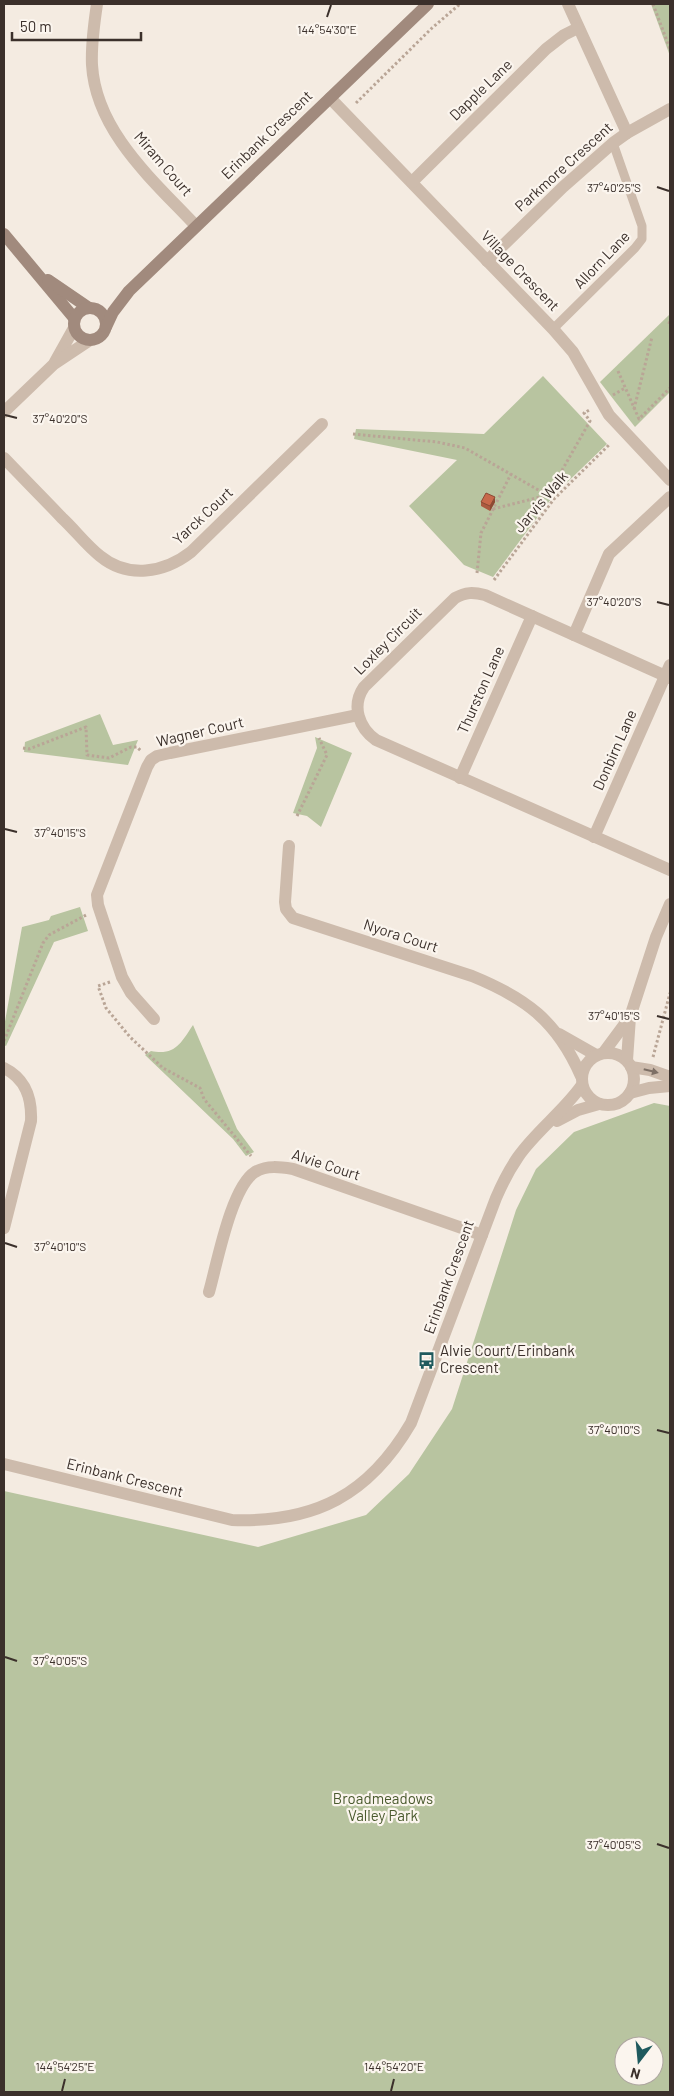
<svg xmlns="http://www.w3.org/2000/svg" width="674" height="2096" viewBox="0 0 674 2096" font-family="Barlow,sans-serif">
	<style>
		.green { fill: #b8c4a0; fill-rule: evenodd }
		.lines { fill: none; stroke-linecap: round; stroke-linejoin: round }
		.path { stroke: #b9a596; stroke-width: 3; stroke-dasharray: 2.5 2.5; stroke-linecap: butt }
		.lane { stroke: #cdbbac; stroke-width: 9 }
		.street { stroke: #cdbbac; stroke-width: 12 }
		.secondary { stroke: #a18a7d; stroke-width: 12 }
		.wall { fill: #ac5a40 }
		.shaded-wall { fill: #8c4a34 }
		.building { fill: #c8694b; stroke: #8c4a34 }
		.oneway { fill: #7d6f65 }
		.ticks { fill: none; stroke: #3b302b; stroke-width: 2 }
		.labels { text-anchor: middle; stroke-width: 4.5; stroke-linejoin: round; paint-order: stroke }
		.street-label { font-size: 15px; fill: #3b302b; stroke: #fbf5ee }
		.poi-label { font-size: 15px; fill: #3b302b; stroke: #fbf5ee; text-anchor: start }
		.park-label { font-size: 15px; fill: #4a5a2e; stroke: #fbf5ee }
		.ticks-label { font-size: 12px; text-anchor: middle; fill: #3b302b; stroke: #fbf5ee; stroke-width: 4.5; stroke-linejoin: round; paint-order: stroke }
	</style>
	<rect width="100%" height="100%" fill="#f4ebe1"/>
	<g class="green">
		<polygon points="651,4 670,4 670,56"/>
		<polygon points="670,314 670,392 635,427 600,382"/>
		<polygon points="543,376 607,444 554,495 493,577 464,565 409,506 457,460 354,439 356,429 484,434"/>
		<polygon points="100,714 113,745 138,740 128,765 24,752 25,742"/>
		<polygon points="315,737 352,753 321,827 307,816 293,813 317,748"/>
		<polygon points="80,907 88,931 54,942 6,1046 4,1045 4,1027 22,927 49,920 51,916"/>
		<path d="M193,1025L237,1129L254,1152L246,1156L233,1139L145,1055L151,1051C175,1056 181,1043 193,1025Z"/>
		<path d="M654,1103L670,1106V2092H4V1491L258,1547L366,1515L409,1474L452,1409L516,1210L536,1169L574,1132ZM624,2046H654V2076H624Z"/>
	</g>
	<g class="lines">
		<g class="path">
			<polyline points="653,4 670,49"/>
			<polyline points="356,103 432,28 460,4"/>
			<polyline points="668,322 670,323"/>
			<polyline points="618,371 639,419 670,388"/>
			<polyline points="613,395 625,388"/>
			<polyline points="634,409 652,337"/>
			<polyline points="353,434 437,442 465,448 554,499"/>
			<polyline points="493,509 548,495 590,421 584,413 591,409"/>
			<polyline points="477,573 481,533 511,474"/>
			<polyline points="494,580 554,499 610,444"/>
			<polyline points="23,748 29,749 86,727 87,755 109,758 131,747 137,747 141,751"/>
			<polyline points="297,816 327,755 319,738"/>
			<polyline points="110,982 98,986 106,1008 130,1037 163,1068 200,1088 204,1099 251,1156"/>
			<polyline points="4,1041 43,943 49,935 88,914"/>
			<polyline points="653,1057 670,993"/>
		</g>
		<polyline class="lane" points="553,329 635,248 642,239 642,226 613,143"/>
		<g class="street">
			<path d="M97,4C94,24 91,45 92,65C96,132 154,181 196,226"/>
			<polyline points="568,4 627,133"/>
			<polyline points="330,98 553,329 573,352 609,415 670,480"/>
			<polyline points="412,182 546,49 564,35 578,28"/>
			<polyline points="487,261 563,187 613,143 627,133 670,109"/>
			<polyline points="55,362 74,328"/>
			<polyline points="4,412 54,364 90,340"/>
			<path d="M4,458C23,478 43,498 62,518C75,530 86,545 100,556C128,579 164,573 191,552L322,424"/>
			<polyline points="574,635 609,554 670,497"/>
			<path d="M670,678L485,595C473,592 466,592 455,598L364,687C351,706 359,728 376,740L670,870"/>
			<polyline points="460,778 532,616"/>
			<polyline points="594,837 670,665"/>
			<path d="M289,846L285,902L286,909L293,918L472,976C526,998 557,1021 581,1076"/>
			<polyline points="154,1019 131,993 122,977 98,905 97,895 147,767 151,760 157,756 170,753 358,715"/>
			<polyline points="559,1034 596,1055"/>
			<polyline points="604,1052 630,1017"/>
			<circle cx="608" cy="1079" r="26"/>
			<polyline points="627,1060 630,1017 656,937 670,904"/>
			<polyline points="631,1067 650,1070 670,1077"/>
			<path d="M4,1068C26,1079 32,1098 31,1121L4,1228"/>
			<polyline points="630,1093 649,1088 670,1086"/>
			<polyline points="557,1121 578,1110 599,1104"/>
			<path d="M209,1292C217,1264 231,1187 255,1172C267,1165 280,1167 293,1169L482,1235"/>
			<path d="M4,1464L232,1520C315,1523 369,1495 411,1423L496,1198C502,1184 509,1170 518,1157C536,1131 563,1112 582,1085"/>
		</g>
		<g class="secondary">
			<polyline points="4,234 74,318"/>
			<polyline points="48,280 89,308"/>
			<circle cx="90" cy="324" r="16"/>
			<polyline points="106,327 113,312 129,291 428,4"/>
		</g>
	</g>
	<polygon class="wall" points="481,502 495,502 490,511 481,506"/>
	<polygon class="shaded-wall" points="495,497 495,502 490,511 490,506"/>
	<polygon class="building" points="486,493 495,497 490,506 481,502"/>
	<defs><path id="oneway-solid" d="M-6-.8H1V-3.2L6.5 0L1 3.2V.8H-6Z" transform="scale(1.25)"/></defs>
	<use class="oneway" href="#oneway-solid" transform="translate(651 1071) rotate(14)"/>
	<path class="ticks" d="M327,17L331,5M657,187L669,191M5,415L17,418M657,602L669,605M5,829L17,832M657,1016L669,1019M5,1243L17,1247M657,1430L669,1433M5,1657L17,1661M657,1844L669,1848M62,2091L65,2079M391,2091L394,2079"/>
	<defs>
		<symbol id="bus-bare" viewBox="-9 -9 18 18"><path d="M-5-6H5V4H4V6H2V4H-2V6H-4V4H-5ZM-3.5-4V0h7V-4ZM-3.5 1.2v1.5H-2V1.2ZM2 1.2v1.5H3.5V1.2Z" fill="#1f5a5e" stroke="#fbf5ee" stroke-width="2.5" paint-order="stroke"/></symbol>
	</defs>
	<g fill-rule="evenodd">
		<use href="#bus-bare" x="414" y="1348" width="25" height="25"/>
	</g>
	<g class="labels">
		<g class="street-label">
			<text transform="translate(481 90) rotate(-44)" y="5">Dapple Lane</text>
			<text transform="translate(267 135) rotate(-44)" y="5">Erinbank Crescent</text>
			<text transform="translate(163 164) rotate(49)" y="5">Miram Court</text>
			<text transform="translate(564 167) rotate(-42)" y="5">Parkmore Crescent</text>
			<text transform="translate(602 260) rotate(-46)" y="5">Allorn Lane</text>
			<text transform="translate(520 271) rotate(46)" y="5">Village Crescent</text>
			<text transform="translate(541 502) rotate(-50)" y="5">Jarvis Walk</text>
			<text transform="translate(203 516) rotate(-43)" y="5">Yarck Court</text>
			<text transform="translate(388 641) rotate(-45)" y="5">Loxley Circuit</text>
			<text transform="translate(481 690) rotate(-66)" y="5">Thurston Lane</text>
			<text transform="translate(200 732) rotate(-13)" y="5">Wagner Court</text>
			<text transform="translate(615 750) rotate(-66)" y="5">Donbirn Lane</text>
			<text transform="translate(401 936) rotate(18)" y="5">Nyora Court</text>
			<text transform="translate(326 1165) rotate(18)" y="5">Alvie Court</text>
			<text transform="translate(449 1277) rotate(-70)" y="5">Erinbank Crescent</text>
			<text transform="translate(125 1478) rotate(14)" y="5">Erinbank Crescent</text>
		</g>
		<g class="poi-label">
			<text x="440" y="1356">Alvie Court/Erinbank<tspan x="440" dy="17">Crescent</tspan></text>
		</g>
		<g class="park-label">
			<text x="383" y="1804">Broadmeadows<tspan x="383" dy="17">Valley Park</tspan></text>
		</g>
	</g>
	<g class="ticks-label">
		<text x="327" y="34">144°54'30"E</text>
		<text x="614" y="192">37°40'25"S</text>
		<text x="60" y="423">37°40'20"S</text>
		<text x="614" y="606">37°40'20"S</text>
		<text x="60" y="837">37°40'15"S</text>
		<text x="614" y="1020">37°40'15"S</text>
		<text x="60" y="1251">37°40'10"S</text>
		<text x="614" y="1434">37°40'10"S</text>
		<text x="60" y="1665">37°40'05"S</text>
		<text x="614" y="1849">37°40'05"S</text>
		<text x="65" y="2071">144°54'25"E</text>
		<text x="394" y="2071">144°54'20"E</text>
	</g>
	<rect width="674" height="2096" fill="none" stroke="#3b302b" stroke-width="10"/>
	<g transform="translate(639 2061) rotate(196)"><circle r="24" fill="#fbf5ee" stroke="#aea6a0"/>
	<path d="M0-4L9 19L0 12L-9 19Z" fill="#1f5a5e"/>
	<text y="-8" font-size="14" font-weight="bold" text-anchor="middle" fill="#3b302b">N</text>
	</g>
	<path d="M12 32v8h129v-8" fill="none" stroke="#3b302b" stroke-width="2.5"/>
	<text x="20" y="32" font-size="15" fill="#3b302b" stroke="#fbf5ee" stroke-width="4" paint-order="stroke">50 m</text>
</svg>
